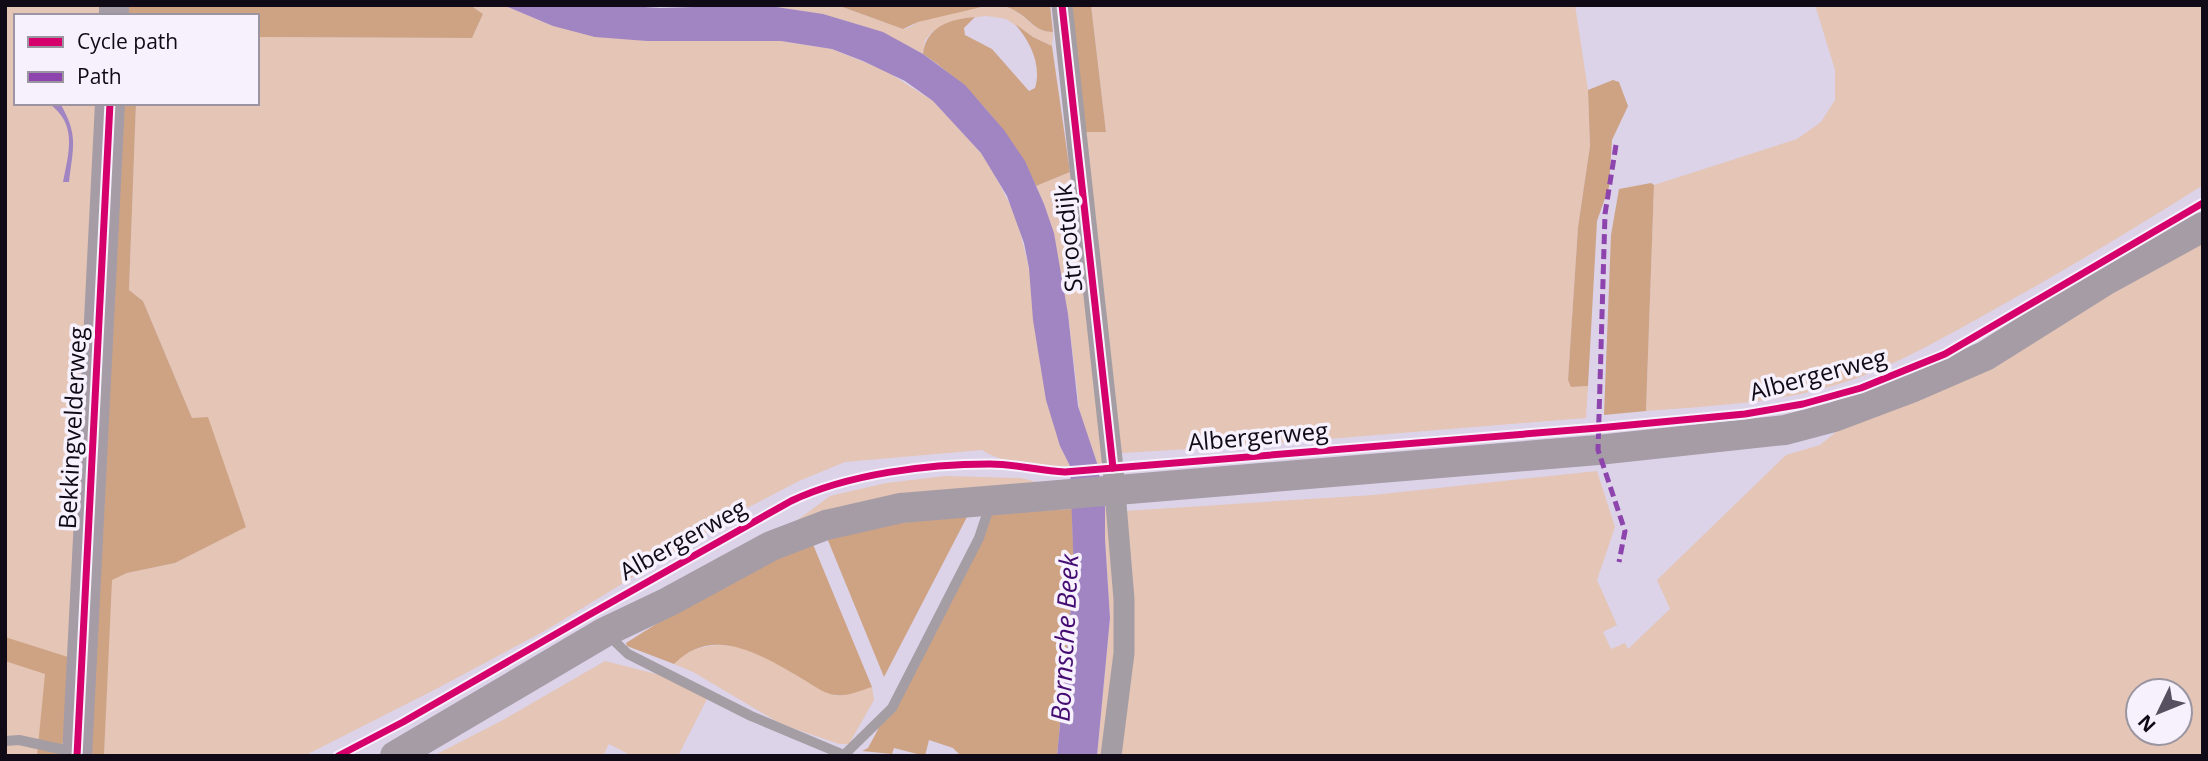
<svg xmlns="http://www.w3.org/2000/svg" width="2208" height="761" viewBox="0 0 2208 761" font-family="'Open Sans',sans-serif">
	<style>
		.green { fill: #e4c5b6; fill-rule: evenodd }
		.forest { fill: #cea384 }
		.water { fill: #a085c2 }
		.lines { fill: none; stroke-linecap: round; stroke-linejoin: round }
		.lane { stroke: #a59da4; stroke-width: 10 }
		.street { stroke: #a59da4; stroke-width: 21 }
		.secondary { stroke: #a59ca6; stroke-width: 30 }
		.quiet { stroke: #8e44ad; stroke-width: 5; stroke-dasharray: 10 5; stroke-linecap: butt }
		.cycleway-casing { stroke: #f6f1fd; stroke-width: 11 }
		.cycleway { stroke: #d6006c; stroke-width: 7 }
		.labels { text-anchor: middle; stroke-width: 7; stroke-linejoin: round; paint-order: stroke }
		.street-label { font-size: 24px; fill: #100a17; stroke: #f6f1fd }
		.water-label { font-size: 26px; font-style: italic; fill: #440b70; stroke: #f6f1fd }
	</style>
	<rect width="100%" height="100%" fill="#dcd3e9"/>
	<g class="green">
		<polygon points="5,5 102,5 102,16 16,16 16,103 97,103 65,722 61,756 5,756"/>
		<path d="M470,5H503L553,26L647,41H781L832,49L886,71L933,101L981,153L994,174L1016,216L1029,268L1060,446L1070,466C1045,468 1003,464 982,450L845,462L799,481L743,510L548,629L438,688L304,756H104L111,580L127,573L175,563L246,526L192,418L143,301L129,290L136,103H257V37L472,38L483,14Z"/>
		<polygon points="626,5 760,5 627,7"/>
		<path d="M763,5H837L903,29C910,28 913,25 918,22C937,15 987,3 1005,7C1025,11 1031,32 1053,32L1052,46L1033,37L1006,19L987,16L960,19L933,31L925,40L923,54C866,22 827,14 763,5Z"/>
		<polygon points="1091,5 1575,5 1588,90 1590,146 1578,227 1568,380 1572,387 1588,386 1586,418 1241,446 1121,453 1084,132 1106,132"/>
		<path d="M1815,5H2203V185C2129,232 2055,276 1979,318C1930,345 1879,374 1825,388C1766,404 1706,406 1646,411L1654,185L1797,139L1821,122L1835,100V70Z"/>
		<polygon points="1070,172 1105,460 1098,466 1080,415 1068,314 1044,204 1036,186"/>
		<path d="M2203,244V756H1116L1124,511L1373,495L1597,471L1615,527L1597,580L1617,625L1603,632L1611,649L1625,643L1628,649L1670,609L1657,580L1786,455L1820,445L1841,428L2174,252ZM2138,691H2180V733H2138Z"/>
		<polygon points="945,476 1021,478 1060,488 788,527 830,496 886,483"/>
		<polygon points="1105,506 1111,518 1119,599 1106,756 1097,756 1110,618 1105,539"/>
		<path d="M718,645L740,646L762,655L836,696L872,687L874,700L849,744H839L781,724L693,672L674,664C687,650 700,647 718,645Z"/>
		<polygon points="605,661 672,678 707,699 678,756 632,756 609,744 603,756 433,756 503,720"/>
	</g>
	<g class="forest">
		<polygon points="124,5 470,5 483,14 472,38 257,37 257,16 124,16"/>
		<polygon points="837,5 990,5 918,22 903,29"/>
		<path d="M994,5H1050L1053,32C1035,32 1031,20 1017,12C1010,7 1003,6 994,5Z"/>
		<polygon points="1071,5 1091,5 1106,132 1084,132"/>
		<path d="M975,17L964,28L965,35L992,49L1029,91L1035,88C1042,65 1030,41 1015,24L1033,37L1052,46L1070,172L1036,186C1011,132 972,87 923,54C926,26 951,19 975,17Z"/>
		<polygon points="1613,80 1619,82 1628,106 1612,140 1609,187 1597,221 1588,386 1571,387 1568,380 1578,227 1590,146 1588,90"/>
		<polygon points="116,103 136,103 129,290 143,301 192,418 208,417 246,527 175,563 127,573 112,580 104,756 82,756"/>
		<polygon points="1651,183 1654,185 1646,411 1604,415 1611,235 1619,189"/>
		<polygon points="1072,509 1074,575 1057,756 961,756 953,748 929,740 925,756 894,748 892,754 862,751 868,748 875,735 988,514"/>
		<polygon points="968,515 884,677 827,538 848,529"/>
		<path d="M812,542L872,687C862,690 846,697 835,695C825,694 814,686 806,681C766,658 715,622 674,664L627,646L626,643C685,605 748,571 812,542Z"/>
		<polygon points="5,637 68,657 65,722 61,756 37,756 45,674 5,661"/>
	</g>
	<g class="water">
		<polygon points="503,5 613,5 660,8 763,5 823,14 883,32 923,54 965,85 1004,130 1025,161 1044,204 1054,233 1068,314 1078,406 1097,463 1105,506 1105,539 1110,618 1097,756 1057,756 1074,575 1070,466 1060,446 1046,400 1033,320 1029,268 1024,243 1007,196 981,153 933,101 905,81 863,61 832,49 781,41 647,41 595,37 553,26"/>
		<path d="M48,103H60C79,136 73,147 69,182H63C69,152 78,123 48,103Z"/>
	</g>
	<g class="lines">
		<g class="lane">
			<polyline points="607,634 628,654 751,716 844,755 892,708 979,538 990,505"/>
			<polyline points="5,741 19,740 74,752"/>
		</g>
		<polyline class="street" points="1062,5 1113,468 1124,599 1124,653 1111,756"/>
		<g class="secondary">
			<polyline points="114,16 114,5"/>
			<polyline points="77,756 110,103"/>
			<polyline points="395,756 605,632 668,602 771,546 826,525 901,508 1598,450 1785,430 1834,417 1911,388 1985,356 2106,280 2203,227"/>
		</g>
		<polyline class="quiet" points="1616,145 1605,214 1598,450 1625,531 1619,562"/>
		<defs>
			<g id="cycleway">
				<polyline points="1062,5 1113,468"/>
				<polyline points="77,756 110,103"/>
				<path d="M338,756L403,722L587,616L791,501C848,474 927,464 990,464C1015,464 1040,471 1065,472L1598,428L1745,414L1803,404L1861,388L1945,354L2203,203"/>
			</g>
		</defs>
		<use href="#cycleway" class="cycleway-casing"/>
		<use href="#cycleway" class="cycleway"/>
	</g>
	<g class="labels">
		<g class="street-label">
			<text transform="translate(1069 238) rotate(-96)" y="8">Strootdijk</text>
			<text transform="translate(1818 375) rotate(-15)" y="8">Albergerweg</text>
			<text transform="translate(73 428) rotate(-87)" y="8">Bekkingvelderweg</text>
			<text transform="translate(1258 437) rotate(-5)" y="8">Albergerweg</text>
			<text transform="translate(683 540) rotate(-29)" y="8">Albergerweg</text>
		</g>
		<g class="water-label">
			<text transform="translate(1065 638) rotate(-87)" y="9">Bornsche Beek</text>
		</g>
	</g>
	<rect width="2208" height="761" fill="none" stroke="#100a17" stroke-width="14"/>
	<rect x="14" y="14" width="245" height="91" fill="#f6f1fd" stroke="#9a95a1" stroke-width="2"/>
	<rect x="28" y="37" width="35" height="10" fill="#d6006c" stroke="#9a95a1" stroke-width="2"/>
	<text x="77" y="49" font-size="21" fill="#100a17">Cycle path</text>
	<rect x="28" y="72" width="35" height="10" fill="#8e44ad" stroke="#9a95a1" stroke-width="2"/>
	<text x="77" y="84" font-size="21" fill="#100a17">Path</text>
	<g transform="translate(2159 712) rotate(227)"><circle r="33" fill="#f6f1fd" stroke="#9a95a1" stroke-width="2"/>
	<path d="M0-5L12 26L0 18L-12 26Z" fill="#575060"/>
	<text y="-10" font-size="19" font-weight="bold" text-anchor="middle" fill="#100a17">N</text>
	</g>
</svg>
